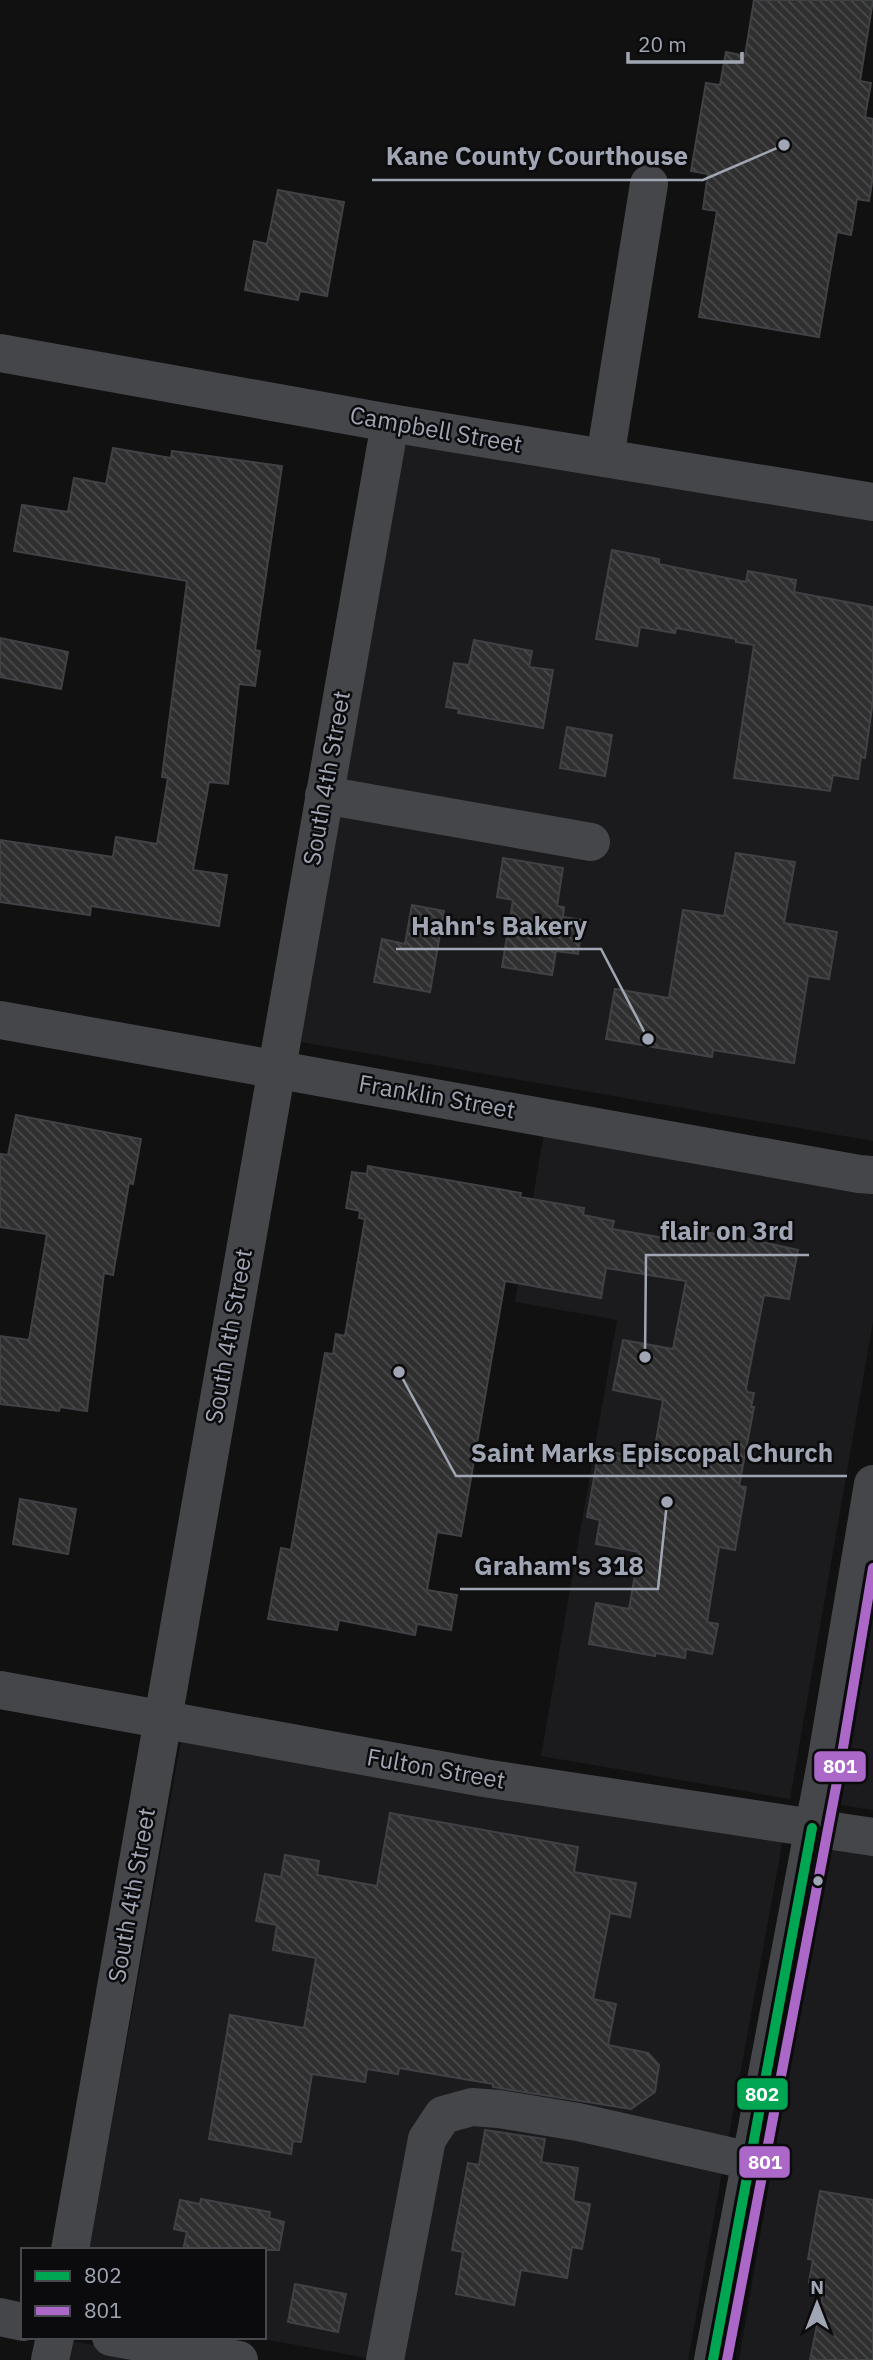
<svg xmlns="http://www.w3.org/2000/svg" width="873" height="2360" viewBox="0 0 873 2360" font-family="'IBM Plex Sans',sans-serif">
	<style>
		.built { fill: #1b1b1d }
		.building { fill: url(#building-back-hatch); stroke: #3f4145; stroke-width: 2 }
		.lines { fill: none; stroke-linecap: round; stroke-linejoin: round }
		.minor { stroke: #45464a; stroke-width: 38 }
		.bus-1-casing { stroke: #0b0b0d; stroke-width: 16 }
		.bus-2-casing { stroke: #0b0b0d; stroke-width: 16 }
		.bus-1 { stroke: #00a651; stroke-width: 10 }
		.bus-2 { stroke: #ac68c9; stroke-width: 10 }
		.bus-dot { fill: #a0a6b3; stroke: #0b0b0d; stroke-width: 2.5 }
		.labels { text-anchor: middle; stroke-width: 5; stroke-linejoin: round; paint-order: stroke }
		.street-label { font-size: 24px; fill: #a0a6b3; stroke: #0b0b0d }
		.leader { fill: none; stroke: #a0a6b3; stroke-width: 2.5 }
		.callout-dot { fill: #a0a6b3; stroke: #0b0b0d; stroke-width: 2.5 }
		.callout-label { font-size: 26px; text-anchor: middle; font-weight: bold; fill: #a0a6b3; stroke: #0b0b0d; stroke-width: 5; stroke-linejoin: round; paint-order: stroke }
		.line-badge { stroke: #0b0b0d; stroke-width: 2.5 }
		.badge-label { font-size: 19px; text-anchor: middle; font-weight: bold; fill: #fff }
	</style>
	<defs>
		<pattern id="building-back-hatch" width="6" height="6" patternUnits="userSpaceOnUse" patternTransform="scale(1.75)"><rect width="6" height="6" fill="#2f2f30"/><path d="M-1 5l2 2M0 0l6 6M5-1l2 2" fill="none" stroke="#4a4a4c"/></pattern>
	</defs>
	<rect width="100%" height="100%" fill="#111"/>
	<g class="built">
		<polygon points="407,433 873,514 873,1141 301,1042"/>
		<polygon points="545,1127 873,1183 873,1322 790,1799 541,1756 617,1320 515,1302"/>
		<polygon points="873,1578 873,1810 835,1804"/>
		<polygon points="183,1730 783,1839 688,2360 377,2360 252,2337 264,2337 264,2250 89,2250"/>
		<polygon points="828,1838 873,1846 873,2360 739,2360"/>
		<polygon points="65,2340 177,2360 61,2360"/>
	</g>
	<g class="building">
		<polygon points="754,0 873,0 860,81 871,83 865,117 873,119 873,176 869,201 857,199 851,235 837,232 819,337 699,317 717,211 703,209 708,174 691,171 706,83 720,85 726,52 745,56"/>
		<polygon points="278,190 344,202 327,296 300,291 298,300 245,290 254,241 267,244"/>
		<polygon points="113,448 171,458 172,451 282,466 255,650 260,651 255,686 239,684 228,784 209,782 193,870 227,875 219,926 91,906 90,915 0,902 0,840 113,857 116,837 157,844 168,778 162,777 187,581 14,551 22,505 68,512 74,478 106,484"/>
		<polygon points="612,550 659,559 659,564 746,582 748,571 796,580 794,592 873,607 873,700 865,758 861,757 858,779 833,775 830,791 734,778 754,645 736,642 736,639 676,628 675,633 640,627 637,646 596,639"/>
		<polygon points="0,638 68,652 61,689 0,677"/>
		<polygon points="474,640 532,651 529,667 553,670 543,728 458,713 459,709 446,707 454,663 469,665"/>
		<polygon points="567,727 612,735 605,776 560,768"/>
		<polygon points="736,853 795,862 784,923 837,932 829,979 808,976 794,1063 713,1050 712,1057 606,1039 615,989 669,998 683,910 724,916"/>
		<polygon points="503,858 563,868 557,906 564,907 563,917 583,920 578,954 556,951 552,975 502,967 513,900 497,897"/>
		<polygon points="412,905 444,911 430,992 374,982 382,939 405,944"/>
		<polygon points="16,1115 141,1139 133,1184 129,1183 113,1275 104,1273 87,1411 60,1407 59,1411 0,1404 0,1336 29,1340 47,1234 0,1227 0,1154 8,1155"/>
		<polygon points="368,1166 521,1193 520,1197 584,1208 583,1215 614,1221 612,1229 693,1243 695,1230 736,1238 736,1236 798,1250 789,1299 764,1295 746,1388 747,1392 754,1393 751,1407 754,1407 739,1486 746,1487 735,1550 719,1547 707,1622 718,1624 712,1654 686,1649 685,1658 655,1653 655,1656 589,1644 596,1603 629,1609 639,1552 596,1544 600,1520 587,1517 599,1450 653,1459 663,1400 613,1390 623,1340 673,1349 686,1281 606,1268 601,1298 505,1281 461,1536 437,1532 427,1590 457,1595 451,1630 417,1624 415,1635 339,1620 337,1630 268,1619 281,1548 291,1550 325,1353 333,1354 336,1334 345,1336 365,1219 359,1218 360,1211 346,1208 352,1172 367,1174"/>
		<polygon points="20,1499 76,1509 68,1554 13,1544"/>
		<polygon points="390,1813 578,1847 574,1872 636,1883 630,1917 610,1913 593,1999 616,2004 608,2045 648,2053 659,2065 655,2092 631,2109 493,2087 493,2084 399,2068 398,2074 367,2069 365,2082 312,2074 301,2142 293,2141 291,2154 209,2139 230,2015 304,2028 316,1958 273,1950 277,1925 256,1921 265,1874 281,1877 285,1855 319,1861 317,1875 377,1886"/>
		<polygon points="485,2130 545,2139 541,2162 578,2168 573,2201 590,2204 582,2249 572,2247 567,2278 521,2270 514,2305 456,2294 463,2252 452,2250 468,2163 479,2165"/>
		<polygon points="820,2191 873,2200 873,2360 810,2360 825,2285 809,2282 813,2260 808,2259"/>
		<polygon points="201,2199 270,2212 269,2218 284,2222 279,2250 183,2250 187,2232 174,2229 180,2200 200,2204"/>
		<polygon points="295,2284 346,2294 338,2332 288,2322"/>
	</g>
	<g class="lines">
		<g class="minor">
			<polyline points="0,353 390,423 873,502"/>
			<polyline points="605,458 649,184"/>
			<polyline points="324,795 591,842"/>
			<polyline points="0,1020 859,1174 873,1175"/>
			<polyline points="0,1690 484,1778 873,1837"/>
			<polyline points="70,2250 390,423"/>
			<polyline points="0,2317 23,2322"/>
			<polyline points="111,2337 239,2360"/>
			<polyline points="50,2360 55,2337"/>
			<polyline points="385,2360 427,2139 443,2115 472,2107 499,2109 578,2122 751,2161"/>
			<polyline points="713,2360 826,1763 873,1484"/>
		</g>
		<defs>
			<polyline id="bus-1" points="713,2360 812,1828"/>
			<polyline id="bus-2" points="727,2360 840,1766 873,1568"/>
		</defs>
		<use href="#bus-1" class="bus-1-casing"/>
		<use href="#bus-2" class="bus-2-casing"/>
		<use href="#bus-1" class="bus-1"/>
		<use href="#bus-2" class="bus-2"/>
	</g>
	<circle class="bus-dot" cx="818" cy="1881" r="6"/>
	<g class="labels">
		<g class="street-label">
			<text transform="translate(436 430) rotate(10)" y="8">Campbell Street</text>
			<text transform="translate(327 778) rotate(-80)" y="8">South 4th Street</text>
			<text transform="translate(437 1097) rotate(10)" y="8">Franklin Street</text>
			<text transform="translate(229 1336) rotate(-80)" y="8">South 4th Street</text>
			<text transform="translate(436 1769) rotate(10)" y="8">Fulton Street</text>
			<text transform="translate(132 1895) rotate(-80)" y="8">South 4th Street</text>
		</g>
	</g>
	<path class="leader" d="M784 145L703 180H372M648 1039L601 949H396M645 1357L646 1255H809M399 1372L456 1476H847M667 1502L658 1589H460"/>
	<g class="callout-dot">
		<circle cx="784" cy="145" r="7"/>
		<circle cx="648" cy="1039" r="7"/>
		<circle cx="645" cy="1357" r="7"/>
		<circle cx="399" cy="1372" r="7"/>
		<circle cx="667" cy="1502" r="7"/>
	</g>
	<g class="callout-label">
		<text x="537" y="165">Kane County Courthouse</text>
		<text x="499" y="935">Hahn's Bakery</text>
		<text x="727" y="1240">flair on 3rd</text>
		<text x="652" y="1462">Saint Marks Episcopal Church</text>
		<text x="559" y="1575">Graham's 318</text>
	</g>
	<g class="line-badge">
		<rect x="813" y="1750" width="54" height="33" rx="7" fill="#ac68c9"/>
		<rect x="736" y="2077" width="53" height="34" rx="7" fill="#00a651"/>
		<rect x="738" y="2145" width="53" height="34" rx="7" fill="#ac68c9"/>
	</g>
	<g class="badge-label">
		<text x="840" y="1773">801</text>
		<text x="762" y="2101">802</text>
		<text x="765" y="2169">801</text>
	</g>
	<rect x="21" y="2248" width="245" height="91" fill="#0b0b0d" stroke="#47494f" stroke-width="2"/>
	<rect x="35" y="2271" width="35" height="10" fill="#00a651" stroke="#47494f" stroke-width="2"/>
	<text x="84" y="2283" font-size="21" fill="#a0a6b3">802</text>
	<rect x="35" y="2306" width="35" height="10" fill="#ac68c9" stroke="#47494f" stroke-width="2"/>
	<text x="84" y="2318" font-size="21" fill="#a0a6b3">801</text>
	<g transform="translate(817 2304)" stroke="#0b0b0d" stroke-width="5" paint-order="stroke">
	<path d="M0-5L12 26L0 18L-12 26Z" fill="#a0a6b3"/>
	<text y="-10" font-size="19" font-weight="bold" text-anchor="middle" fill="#a0a6b3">N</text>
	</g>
	<path d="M628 52v10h114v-10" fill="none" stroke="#a0a6b3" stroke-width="3.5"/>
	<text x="638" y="52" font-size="21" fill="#a0a6b3" stroke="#0b0b0d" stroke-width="5" paint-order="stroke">20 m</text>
</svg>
